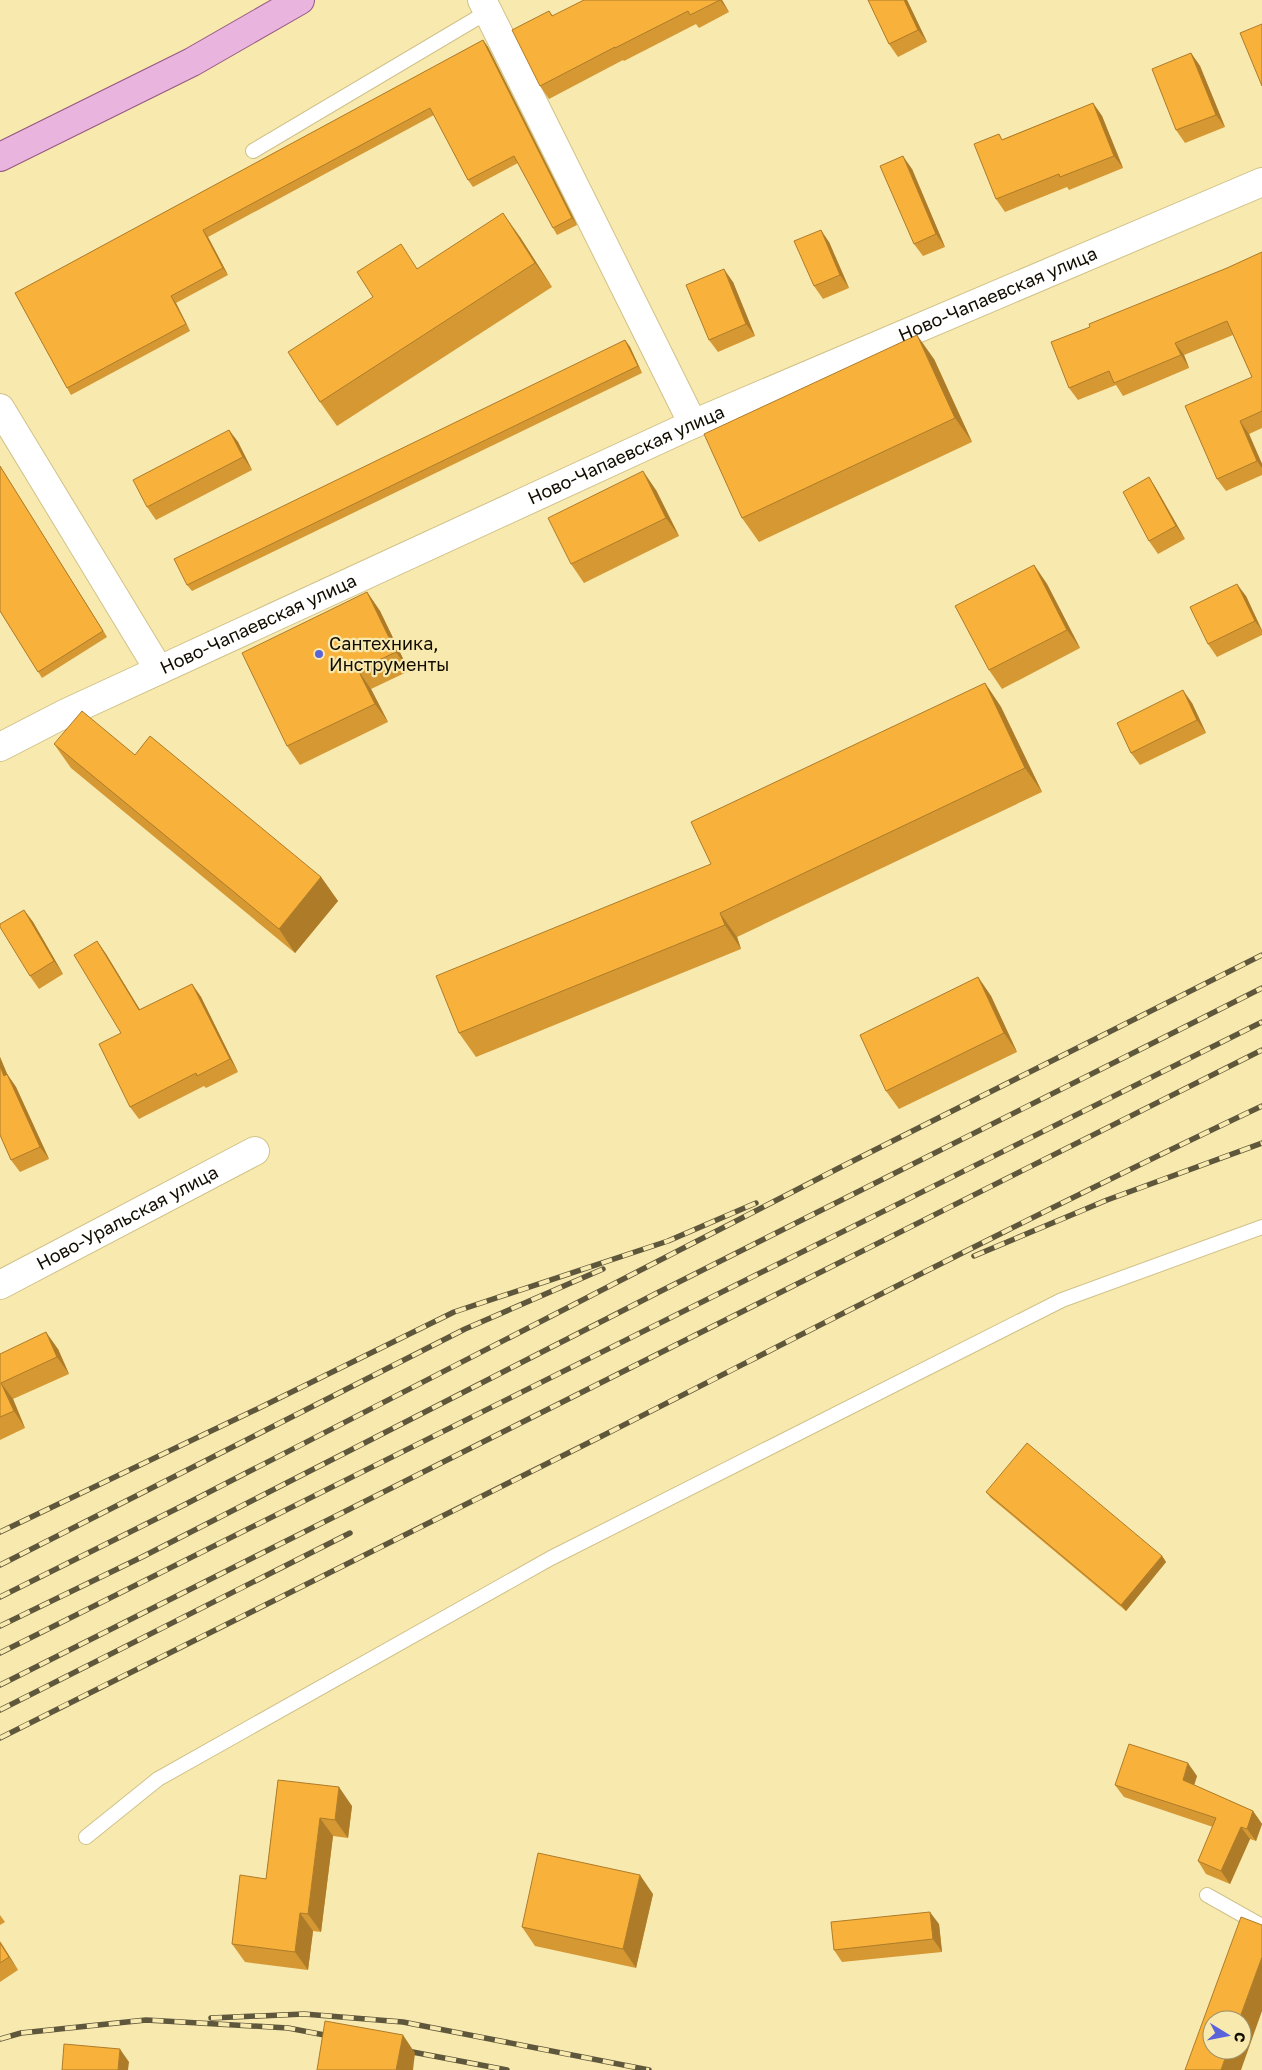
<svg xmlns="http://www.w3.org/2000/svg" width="1262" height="2070" viewBox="0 0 1262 2070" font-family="'Golos Text',sans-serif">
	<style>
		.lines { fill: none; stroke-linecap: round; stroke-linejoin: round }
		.service-casing { stroke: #d0c289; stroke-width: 16 }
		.minor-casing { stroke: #d0c289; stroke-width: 30 }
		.primary-casing { stroke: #955981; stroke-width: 30 }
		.service { stroke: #fff; stroke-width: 14 }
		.minor { stroke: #fff; stroke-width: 28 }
		.primary { stroke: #e9b4dd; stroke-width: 28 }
		.rail-casing { stroke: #5f573b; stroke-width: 5.5 }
		.rail { stroke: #f8e9af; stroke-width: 4; stroke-dasharray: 11; stroke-linecap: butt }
		.wall { fill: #d59833 }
		.shaded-wall { fill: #ae7c29 }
		.building { fill: #f8b13b; stroke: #ae7c29 }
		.poi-dot { fill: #5a63da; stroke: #f8e9af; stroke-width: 2 }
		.labels { text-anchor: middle; stroke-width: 4.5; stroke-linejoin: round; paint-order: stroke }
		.street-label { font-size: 18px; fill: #120d00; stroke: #f8e9af }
		.poi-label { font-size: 18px; fill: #120d00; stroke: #f8e9af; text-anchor: start }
	</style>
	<rect width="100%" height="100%" fill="#f8e9af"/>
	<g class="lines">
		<defs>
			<g id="service">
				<polyline points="253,151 489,11"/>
				<polyline points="86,1837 158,1779 551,1558 1062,1300 1262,1227"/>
				<polyline points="1207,1895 1262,1926"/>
			</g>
			<g id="minor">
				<polyline points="482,0 693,424"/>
				<polyline points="0,408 159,670"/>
				<path id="s1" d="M0,747L66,713L693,424L1262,182"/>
				<path id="s2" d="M0,1285L255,1151"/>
			</g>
			<polyline id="primary" points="0,157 192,62 300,0"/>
		</defs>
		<use href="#service" class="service-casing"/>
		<use href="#minor" class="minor-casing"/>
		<use href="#primary" class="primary-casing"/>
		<use href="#service" class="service"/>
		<use href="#minor" class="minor"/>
		<use href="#primary" class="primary"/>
		<defs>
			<g id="rail">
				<polyline points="974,1256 1107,1200 1262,1143"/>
				<polyline points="0,1532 255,1410 454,1312 668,1241 756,1203"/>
				<polyline points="0,1565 465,1329 603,1269"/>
				<polyline points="0,1597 184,1505 839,1168 1262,955"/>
				<polyline points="0,1626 144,1556 659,1292 1262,988"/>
				<polyline points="0,1653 1262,1022"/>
				<polyline points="0,1685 1262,1050"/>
				<polyline points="0,1710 350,1533"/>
				<path d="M0,1738C200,1637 402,1537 602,1436C821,1325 1040,1211 1262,1106"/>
				<polyline points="211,2018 304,2014 403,2022 649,2070"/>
				<polyline points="0,2039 21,2033 146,2020 288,2028 335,2037"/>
				<polyline points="402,2050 507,2070"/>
			</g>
		</defs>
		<use href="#rail" class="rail-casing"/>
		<use href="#rail" class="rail"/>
	</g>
	<g class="wall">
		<polygon points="584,0 722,0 729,12 699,28 696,24 624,61 623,60 549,99 540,86 549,11 553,16"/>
		<polygon points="868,0 907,0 927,42 898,57 889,44"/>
		<polygon points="483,40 488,47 577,225 557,235 553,228 518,163 473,187 468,180 434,115 208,237 228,275 176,303 190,331 71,395 67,388 15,293"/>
		<polygon points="1191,53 1200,66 1225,127 1185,143 1176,130"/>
		<polygon points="1093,103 1102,116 1123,168 1069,190 1067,187 1005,212 996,199 1003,139"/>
		<polygon points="912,169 945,247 923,256 914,244"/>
		<polygon points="520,237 552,287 337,426 320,402 418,268"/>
		<polygon points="829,242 849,288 823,299 814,286"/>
		<polygon points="1262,252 1262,428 1249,434 1262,464 1262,475 1226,491 1217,479 1252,377 1233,335 1184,355 1189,368 1123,396 1116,385 1078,400 1069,388 1090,327 1227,268"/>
		<polygon points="733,282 755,336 718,352 709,340"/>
		<polygon points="625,340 630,347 642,373 192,591 187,585"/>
		<polygon points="934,359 972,442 759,542 742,518"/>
		<polygon points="229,430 238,442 252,470 156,520 147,507"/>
		<polygon points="0,466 107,637 42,678 0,611"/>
		<polygon points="1149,477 1157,490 1185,539 1158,554 1149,541"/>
		<polygon points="656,490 679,536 584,583 571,564"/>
		<polygon points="1034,565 1047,584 1080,648 1002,689 989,670"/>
		<polygon points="367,592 380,611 409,671 371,689 388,722 300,765 287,746"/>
		<polygon points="1246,596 1262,630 1262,635 1217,657 1208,644"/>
		<polygon points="985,683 1001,707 1042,792 737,937 741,949 476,1057 459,1033"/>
		<polygon points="1192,703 1206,733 1140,765 1131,753"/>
		<polygon points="54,744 321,877 338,901 295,953 71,768"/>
		<polygon points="24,910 33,922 63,974 39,989 30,976"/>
		<polygon points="97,941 106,954 140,1010 192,984 201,997 238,1072 206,1088 204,1086 139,1119 130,1107 121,1033"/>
		<polygon points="978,977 991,996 1017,1052 899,1109 886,1091"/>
		<polygon points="0,1057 7,1074 16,1087 49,1159 20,1172 11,1160 0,1135"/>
		<polygon points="58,1349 69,1374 13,1399 25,1428 0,1440 0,1354"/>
		<polygon points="986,1492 1162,1556 1166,1562 1126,1611 991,1498"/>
		<polygon points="1197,1776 1194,1785 1253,1811 1262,1824 1256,1841 1250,1839 1230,1884 1206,1874 1198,1861 1213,1827 1124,1797 1115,1785"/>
		<polygon points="278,1780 352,1806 348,1838 333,1836 321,1932 313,1931 308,1970 245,1962 232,1944 266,1879"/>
		<polygon points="653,1894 636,1968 535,1946 522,1927"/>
		<polygon points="0,1915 5,1922 0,1925"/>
		<polygon points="939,1924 942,1952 842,1962 834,1950"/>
		<polygon points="0,1941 18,1970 0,1982"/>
	</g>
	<g class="shaded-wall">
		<polygon points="720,0 722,0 729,12"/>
		<polygon points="904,0 907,0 927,42 918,30"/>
		<polygon points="483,40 488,47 577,225 572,218"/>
		<polygon points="1191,53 1200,66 1225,127 1216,115"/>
		<polygon points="1093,103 1102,116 1123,168 1114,156"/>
		<polygon points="903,156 912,169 945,247 936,234"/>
		<polygon points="503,213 520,237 552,287 535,263"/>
		<polygon points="203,230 208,237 228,275 223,268"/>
		<polygon points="821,230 829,242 849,288 840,275"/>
		<polygon points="724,269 733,282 755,336 746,324"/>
		<polygon points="171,296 176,303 190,331 186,324"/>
		<polygon points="917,335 934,359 972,442 955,418"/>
		<polygon points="625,340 630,347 642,373 638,366"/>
		<polygon points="1175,343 1184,355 1189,368 1181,355"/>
		<polygon points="1240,421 1249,434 1262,464 1262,468 1257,461"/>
		<polygon points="229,430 238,442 252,470 243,457"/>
		<polygon points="0,466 107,637 103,631"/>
		<polygon points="643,471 656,490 679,536 666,518"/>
		<polygon points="1149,477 1157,490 1185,539 1176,526"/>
		<polygon points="1034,565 1047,584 1080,648 1067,630"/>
		<polygon points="1237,584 1246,596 1262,631 1255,621"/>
		<polygon points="367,592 380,611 409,671 396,652"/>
		<polygon points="358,670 371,689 388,722 375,704"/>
		<polygon points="985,683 1001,707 1042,792 1025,768"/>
		<polygon points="1183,690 1192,703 1206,733 1197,720"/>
		<polygon points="321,877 338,901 295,953 279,929"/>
		<polygon points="24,910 33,922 63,974 54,961"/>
		<polygon points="720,913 737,937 741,949 725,925"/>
		<polygon points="97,941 106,954 148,1023 139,1010"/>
		<polygon points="978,977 991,996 1017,1052 1004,1033"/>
		<polygon points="192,984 201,997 238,1072 230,1059"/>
		<polygon points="0,1057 13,1088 4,1076 0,1066"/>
		<polygon points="7,1074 16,1087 49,1159 40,1147"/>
		<polygon points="46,1332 58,1349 69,1374 57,1357"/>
		<polygon points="1,1383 13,1399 25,1428 14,1411"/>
		<polygon points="1162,1556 1166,1562 1126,1611 1121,1605"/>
		<polygon points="1188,1763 1197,1776 1192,1792 1183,1780"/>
		<polygon points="339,1787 352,1806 348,1838 335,1820"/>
		<polygon points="1253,1811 1262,1824 1256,1841 1247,1829"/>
		<polygon points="320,1818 333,1836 321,1932 308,1914"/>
		<polygon points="1241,1827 1250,1839 1230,1884 1221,1871"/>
		<polygon points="640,1875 653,1894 636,1968 623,1949"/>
		<polygon points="930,1912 939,1924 942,1952 933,1939"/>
		<polygon points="300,1913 313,1931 308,1970 295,1952"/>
		<polygon points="0,1941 18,1970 9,1957"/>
		<polygon points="1262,1957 1262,2011 1241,2070 1221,2070 1228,2050 1242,2050 1242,2020 1239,2020"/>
		<polygon points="403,2035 415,2053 413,2070 396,2070"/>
		<polygon points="120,2049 129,2062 128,2070 118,2070"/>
	</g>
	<g class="building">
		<polygon points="584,0 720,0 690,15 688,11 615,48 615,47 540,86 512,30 549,11 552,16"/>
		<polygon points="868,0 904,0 918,30 889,44"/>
		<polygon points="1262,24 1262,86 1240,33"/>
		<polygon points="483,40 572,218 553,228 514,156 468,180 430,108 203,230 223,268 171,296 186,324 67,388 15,293"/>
		<polygon points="1191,53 1216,115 1176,130 1152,69"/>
		<polygon points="1093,103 1114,156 1060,177 1059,174 996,199 974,144 999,134 1002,140"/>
		<polygon points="903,156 936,234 914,244 880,166"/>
		<polygon points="503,213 535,263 320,402 288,352 373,297 357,272 401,244 417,269"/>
		<polygon points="821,230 840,275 814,286 794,241"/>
		<polygon points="1262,252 1262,411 1240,421 1257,461 1217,479 1185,406 1252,377 1227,321 1175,343 1181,355 1114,383 1109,371 1069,388 1051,342 1090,327 1089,324 1227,268"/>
		<polygon points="724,269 746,324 709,340 686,285"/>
		<polygon points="917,335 955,418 742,518 704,434"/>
		<polygon points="625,340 638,366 187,585 174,559"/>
		<polygon points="229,430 243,457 147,507 133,480"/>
		<polygon points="0,466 103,631 38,672 0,611"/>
		<polygon points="643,471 666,518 571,564 548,518"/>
		<polygon points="1149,477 1176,526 1149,541 1123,492"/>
		<polygon points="1034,565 1067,630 989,670 955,606"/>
		<polygon points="1237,584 1255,621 1208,644 1190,607"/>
		<polygon points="367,592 396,652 358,670 375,704 287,746 242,653"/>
		<polygon points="985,683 1025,768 720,913 725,925 459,1033 436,976 711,864 691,822"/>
		<polygon points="1183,690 1197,720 1131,753 1117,723"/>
		<polygon points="82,711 135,755 150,736 321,877 279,929 54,744"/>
		<polygon points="24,910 54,961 30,976 0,927 0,924"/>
		<polygon points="97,941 139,1010 192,984 230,1059 197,1076 196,1073 130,1107 99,1044 121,1033 74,955"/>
		<polygon points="978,977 1004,1033 886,1091 860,1035"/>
		<polygon points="0,1066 4,1076 7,1074 40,1147 11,1160 0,1135"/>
		<polygon points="46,1332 57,1357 1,1383 14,1411 0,1417 0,1354"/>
		<polygon points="1027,1443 1162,1556 1121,1605 986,1492"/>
		<polygon points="1129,1744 1188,1763 1183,1780 1253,1811 1247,1829 1241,1827 1221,1871 1198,1861 1216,1818 1115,1785"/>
		<polygon points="278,1780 339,1787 335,1820 320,1818 308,1914 300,1913 295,1952 232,1944 240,1875 266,1879"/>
		<polygon points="538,1853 640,1875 623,1949 522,1927"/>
		<polygon points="930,1912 933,1939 834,1950 831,1922"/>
		<polygon points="1241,1917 1262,1925 1262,1957 1239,2020 1212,2020 1212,2050 1228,2050 1221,2070 1185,2070"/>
		<polygon points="0,1943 9,1957 0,1963"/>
		<polygon points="325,2021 403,2035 396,2070 317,2070"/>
		<polygon points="64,2044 120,2049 118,2070 62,2070"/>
	</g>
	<circle class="poi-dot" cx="319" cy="654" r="5"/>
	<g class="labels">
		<g class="street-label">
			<text dy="6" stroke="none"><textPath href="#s1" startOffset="1096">Ново-Чапаевская улица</textPath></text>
			<text dy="6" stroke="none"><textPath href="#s1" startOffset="691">Ново-Чапаевская улица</textPath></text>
			<text dy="6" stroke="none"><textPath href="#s1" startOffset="286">Ново-Чапаевская улица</textPath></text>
			<text dy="6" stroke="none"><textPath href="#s2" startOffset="144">Ново-Уральская улица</textPath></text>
		</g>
		<g class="poi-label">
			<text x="329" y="650">Сантехника,<tspan x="329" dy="21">Инструменты</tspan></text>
		</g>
	</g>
	<g transform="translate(1227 2035) rotate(100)"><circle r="24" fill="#f8e9af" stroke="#9c9169"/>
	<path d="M0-4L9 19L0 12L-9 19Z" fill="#5a63da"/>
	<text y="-8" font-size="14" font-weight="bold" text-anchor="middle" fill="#120d00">С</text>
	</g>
</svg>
